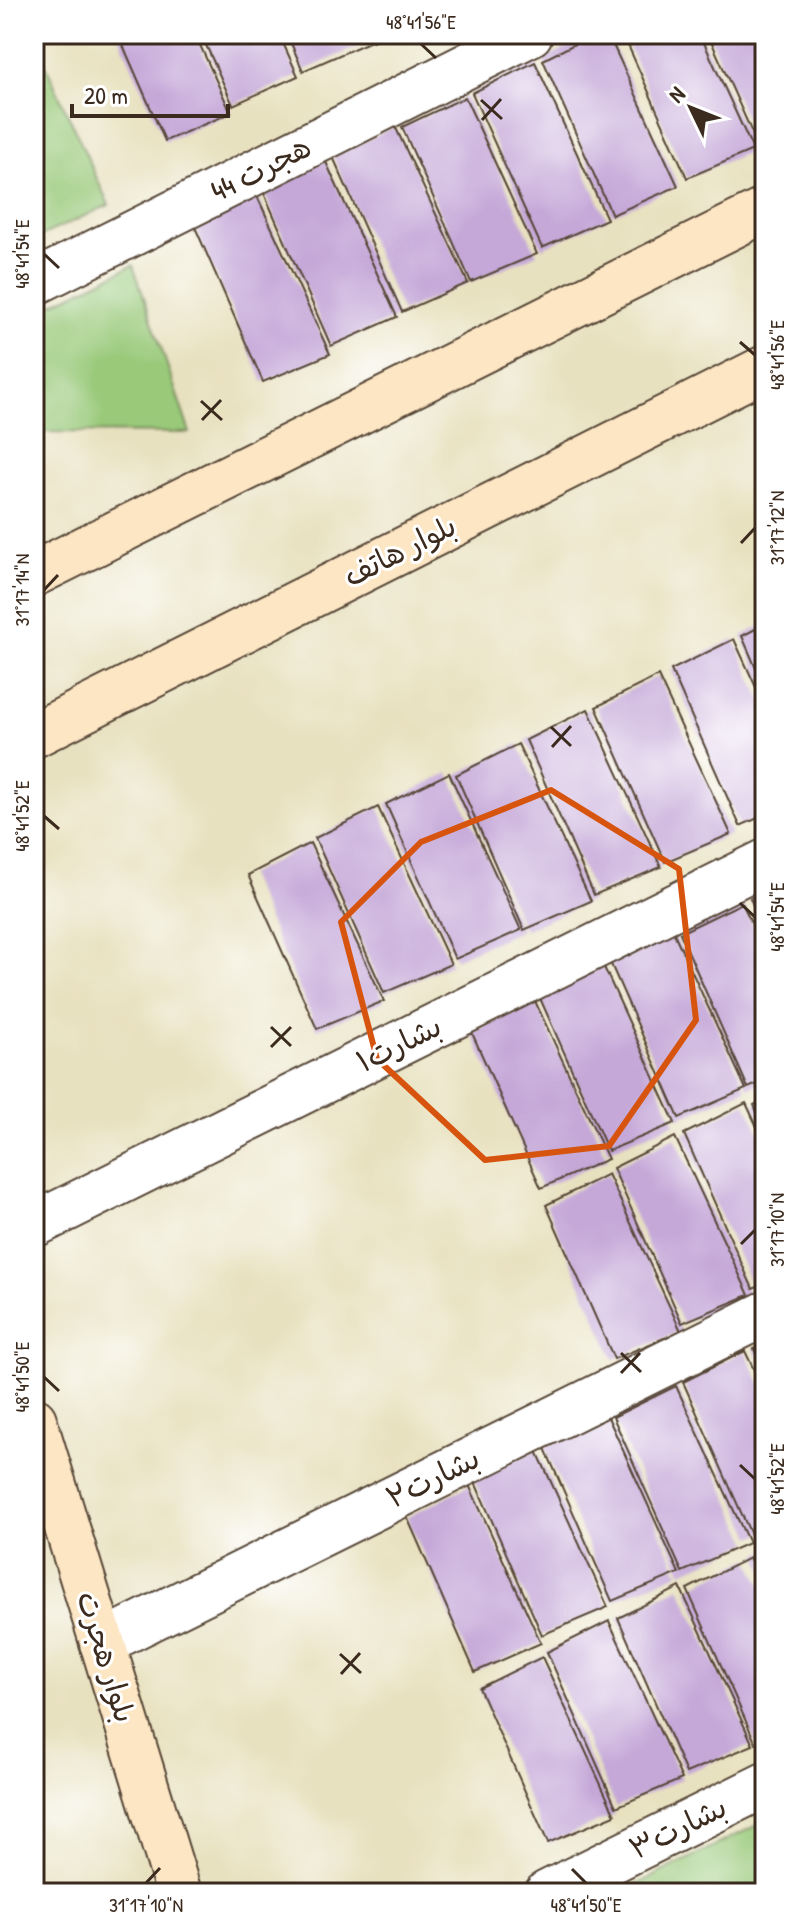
<svg xmlns="http://www.w3.org/2000/svg" width="799" height="1927" viewBox="0 0 799 1927" font-family="'Patrick Hand','Playpen Sans Arabic',sans-serif">
	<style>
		.green { fill: #99c979; stroke: #6a7a4c; stroke-width: 2 }
		.building { fill: #c5a8d8 }
		.lines { fill: none; stroke-linecap: round; stroke-linejoin: round }
		.minor-casing { stroke: #554536; stroke-width: 48 }
		.secondary-casing { stroke: #554536; stroke-width: 48 }
		.minor { stroke: #fff; stroke-width: 44 }
		.secondary { stroke: #fce6c4; stroke-width: 44 }
		.marked { fill: none; stroke: #d7540e; stroke-width: 6; stroke-linejoin: round }
		.ticks { fill: none; stroke: #3b2a1e; stroke-width: 3 }
		.labels { text-anchor: middle; stroke-width: 6; stroke-linejoin: round; paint-order: stroke }
		.street-label { font-size: 30px; fill: #3b2a1e; stroke: #fff }
		.neatline { fill: none; stroke: #3b2a1e; stroke-width: 3 }
		.ticks-label { font-size: 20px; text-anchor: middle; fill: #3b2a1e }
	</style>
	<rect width="100%" height="100%" fill="#fff"/>
	<filter id="ink" filterUnits="userSpaceOnUse"><feTurbulence type="fractalNoise" baseFrequency=".0125" numOctaves="2"/><feDisplacementMap in="SourceGraphic" scale="16" xChannelSelector="R" yChannelSelector="G"/><feConvolveMatrix kernelMatrix="1 2 1 2 8 2 1 2 1" color-interpolation-filters="sRGB"/></filter>
	<filter id="wash" filterUnits="userSpaceOnUse"><feTurbulence type="fractalNoise" baseFrequency=".006" numOctaves="4" result="noise"/><feDisplacementMap in="SourceGraphic" scale="32" xChannelSelector="R" yChannelSelector="G"/><feGaussianBlur stdDeviation="1.8" result="paint"/><feColorMatrix in="noise" values="0 0 0 0 0 0 0 0 0 0 0 0 0 0 0 0 0 1.4 0 .05"/><feComposite in="paint" operator="in"/></filter>
	<g filter="url(#wash)">
		<rect width="100%" height="100%" fill="#e8e1bf"/>
		<g class="green">
			<polygon points="34,40 109,205 34,239"/>
			<polygon points="133,265 190,433 34,432 34,313"/>
			<polygon points="765,1821 765,1893 619,1893"/>
		</g>
		<g id="blocks">
			<g class="building">
				<polygon points="118,34 195,34 231,113 165,141"/>
				<polygon points="201,34 279,34 298,76 233,105"/>
				<polygon points="287,34 365,34 369,42 303,71"/>
				<polygon points="369,34 388,34 372,41"/>
				<polygon points="594,34 608,34 678,186 612,215 543,60"/>
				<polygon points="623,34 700,34 753,150 687,178"/>
				<polygon points="708,34 765,34 765,140 757,144"/>
				<polygon points="535,62 607,219 542,248 472,93"/>
				<polygon points="465,97 537,254 471,282 402,127"/>
				<polygon points="395,126 468,283 402,312 333,157"/>
				<polygon points="325,160 397,317 331,346 263,191"/>
				<polygon points="257,196 330,354 263,382 195,227"/>
				<polygon points="765,624 765,689 742,636"/>
				<polygon points="734,639 765,707 765,815 740,826 671,670"/>
				<polygon points="658,676 731,834 665,862 596,707"/>
				<polygon points="588,709 661,867 594,895 526,740"/>
				<polygon points="518,744 591,901 524,930 456,775"/>
				<polygon points="449,773 521,930 455,959 386,804"/>
				<polygon points="378,807 451,964 384,993 315,838"/>
				<polygon points="310,843 384,1001 317,1029 248,875"/>
				<polygon points="765,891 765,933 750,898"/>
				<polygon points="742,903 765,951 765,1081 748,1088 680,933"/>
				<polygon points="673,931 746,1089 679,1118 610,962"/>
				<polygon points="603,965 675,1123 608,1151 539,996"/>
				<polygon points="535,1001 608,1159 541,1188 472,1033"/>
				<polygon points="765,1099 765,1131 754,1105"/>
				<polygon points="746,1103 765,1144 765,1284 753,1289 684,1134"/>
				<polygon points="675,1137 749,1295 682,1323 613,1168"/>
				<polygon points="608,1174 681,1331 614,1359 546,1205"/>
				<polygon points="765,1344 765,1374 754,1349"/>
				<polygon points="745,1351 765,1393 765,1532 752,1537 683,1382"/>
				<polygon points="676,1386 749,1543 682,1572 613,1417"/>
				<polygon points="607,1415 679,1573 612,1601 544,1446"/>
				<polygon points="536,1449 608,1607 542,1635 474,1480"/>
				<polygon points="469,1485 541,1643 475,1672 407,1517"/>
				<polygon points="765,1551 765,1572 757,1554"/>
				<polygon points="749,1558 765,1592 765,1740 756,1744 687,1589"/>
				<polygon points="680,1587 753,1745 686,1773 618,1618"/>
				<polygon points="609,1621 682,1779 616,1807 547,1652"/>
				<polygon points="542,1657 615,1815 548,1843 479,1688"/>
			</g>
		</g>
	</g>
	<g filter="url(#ink)">
		<use href="#blocks" fill-opacity="0" stroke="#554536" stroke-width="2"/>
		<g class="lines">
			<defs>
				<g id="minor">
					<polyline points="34,283 530,34"/>
					<polyline points="34,1225 765,862"/>
					<polyline points="102,1643 765,1314"/>
					<polyline points="547,1893 765,1785"/>
				</g>
				<g id="secondary">
					<polyline points="34,574 765,210"/>
					<polyline points="34,735 765,368"/>
					<polyline points="34,1420 179,1893"/>
				</g>
			</defs>
			<use href="#minor" class="minor-casing"/>
			<use href="#secondary" class="secondary-casing"/>
			<use href="#minor" class="minor"/>
			<use href="#secondary" class="secondary"/>
		</g>
	</g>
	<path class="marked" d="M551,790L679,869L696,1020L609,1146L485,1160L377,1059L341,922L421,842Z"/>
	<path class="ticks" d="M421,44L436,58M481,100L502,119M482,120L501,99M44,254L59,268M740,342L755,355M201,401L222,420M202,420L221,400M741,543L755,528M44,590L58,575M551,727L571,746M552,747L571,726M44,816L59,829M740,903L755,917M271,1027L291,1046M271,1047L291,1027M741,1244L755,1230M621,1353L641,1372M621,1373L640,1353M44,1377L59,1391M740,1465L755,1479M340,1654L361,1673M341,1674L360,1653M572,1869L586,1883M146,1883L160,1868"/>
	<g class="labels">
		<g class="street-label">
			<text transform="translate(261 169) rotate(-27)" y="10">هجرت 44</text>
			<text transform="translate(400 551) rotate(-27)" y="10">بلوار هاتف</text>
			<text transform="translate(399 1044) rotate(-26)" y="10">بشارت۱</text>
			<text transform="translate(433 1478) rotate(-26)" y="10">بشارت۲</text>
			<text transform="translate(106 1657) rotate(73)" y="10">بلوار هجرت</text>
			<text transform="translate(678 1828) rotate(-26)" y="10">بشارت۳</text>
		</g>
	</g>
	<rect width="799" height="1927" fill="none" stroke="#fff" stroke-width="88"/>
	<g transform="translate(691 108) rotate(313)" stroke="#ffffff" stroke-width="6" paint-order="stroke">
	<path d="M0-6L14 30L0 20L-14 30Z" fill="#3b2a1e"/>
	<text y="-12" font-size="22" font-weight="bold" text-anchor="middle" fill="#3b2a1e">N</text>
	</g>
	<path d="M72 104v12h156v-12" fill="none" stroke="#3b2a1e" stroke-width="4"/>
	<text x="84" y="104" font-size="24" fill="#3b2a1e" stroke="#ffffff" stroke-width="6" paint-order="stroke">20 m</text>
	<rect x="44" y="44" width="711" height="1839" class="neatline"/>
	<g class="ticks-label">
		<text x="421" y="29">48°41'56"E</text>
		<text transform="translate(22 254) rotate(-90)" y="7">48°41'54"E</text>
		<text transform="translate(777 355) rotate(-90)" y="7">48°41'56"E</text>
		<text transform="translate(777 528) rotate(-90)" y="7">31°17'12"N</text>
		<text transform="translate(22 590) rotate(-90)" y="7">31°17'14"N</text>
		<text transform="translate(22 816) rotate(-90)" y="7">48°41'52"E</text>
		<text transform="translate(777 917) rotate(-90)" y="7">48°41'54"E</text>
		<text transform="translate(777 1230) rotate(-90)" y="7">31°17'10"N</text>
		<text transform="translate(22 1377) rotate(-90)" y="7">48°41'50"E</text>
		<text transform="translate(777 1479) rotate(-90)" y="7">48°41'52"E</text>
		<text x="146" y="1912">31°17'10"N</text>
		<text x="586" y="1912">48°41'50"E</text>
	</g>
</svg>
